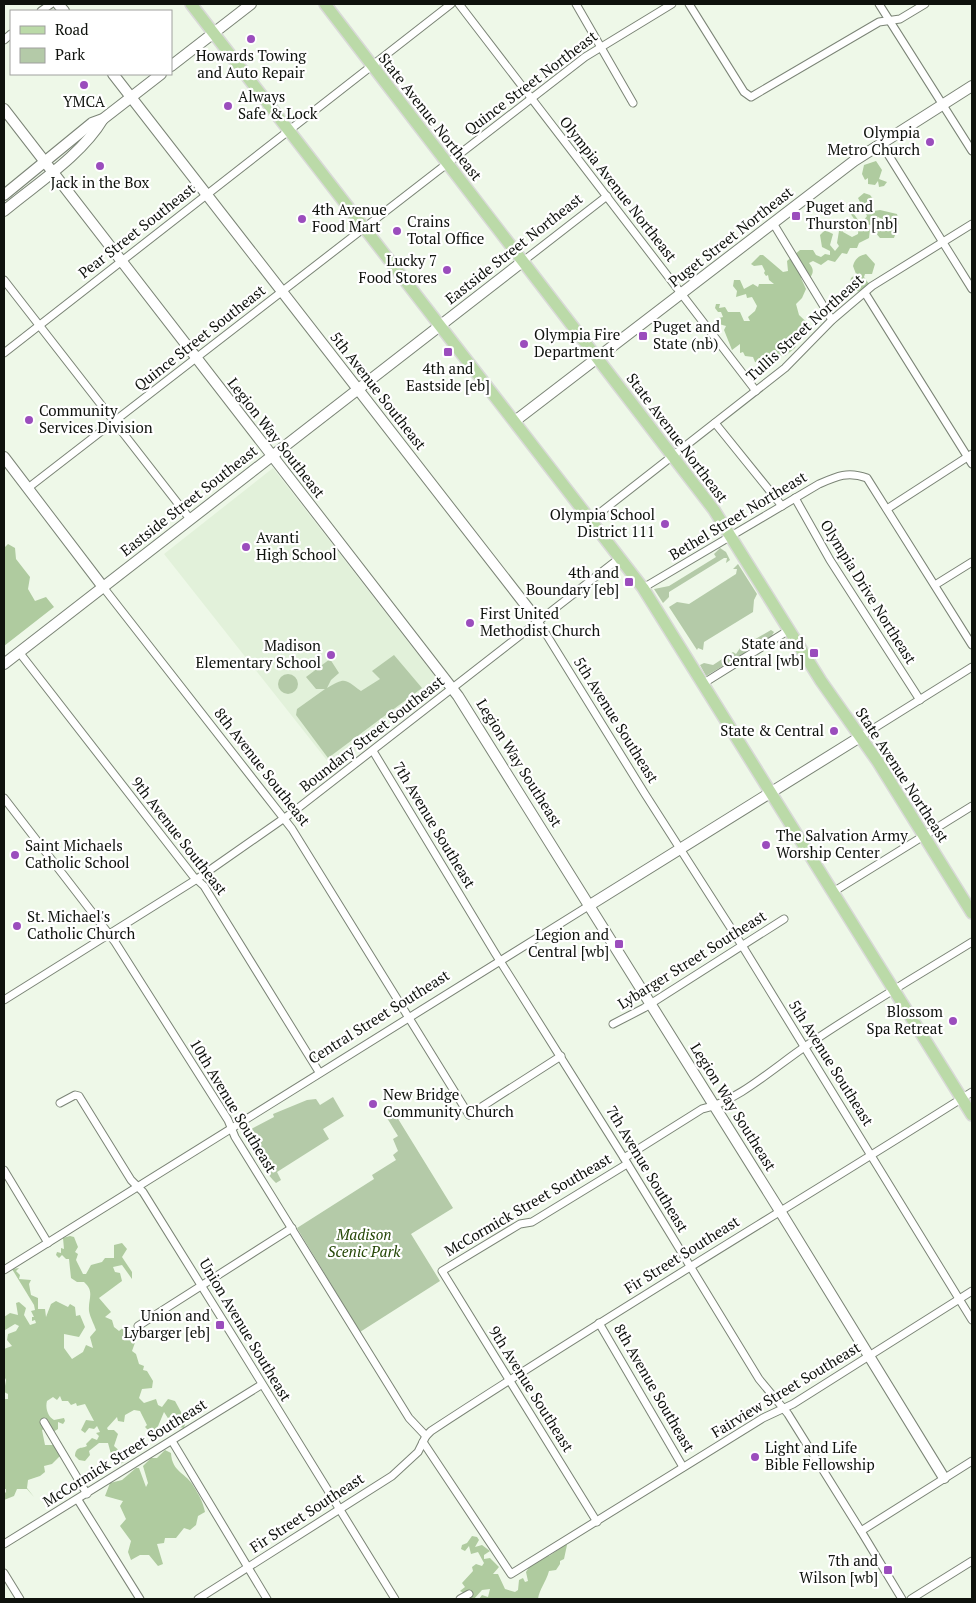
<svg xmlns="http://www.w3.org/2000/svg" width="976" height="1603" viewBox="0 0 976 1603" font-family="'PT Serif',serif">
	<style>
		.built { fill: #e2f1da }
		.green { fill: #b4caa8 }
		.forest { fill: #afcb9f }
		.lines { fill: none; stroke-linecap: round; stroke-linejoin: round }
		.street-casing { stroke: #7b8476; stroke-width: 9 }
		.secondary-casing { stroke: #7b8476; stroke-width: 12 }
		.primary-casing { stroke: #d9d9d8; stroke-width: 14 }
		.street { stroke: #fff; stroke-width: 7 }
		.secondary { stroke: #fff; stroke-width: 10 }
		.primary { stroke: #bbdaa8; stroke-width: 11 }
		.poi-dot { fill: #9b4dbd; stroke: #fff; stroke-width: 2 }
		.labels { text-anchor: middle; stroke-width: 4.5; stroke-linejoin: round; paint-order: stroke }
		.poi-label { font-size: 15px; fill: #0f120d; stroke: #fff; text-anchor: start }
		.street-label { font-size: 15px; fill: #0f120d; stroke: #fff }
		.park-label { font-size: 15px; font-style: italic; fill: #244605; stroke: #fff }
	</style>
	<rect width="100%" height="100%" fill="#eef8e8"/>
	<polygon class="built" points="273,468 441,684 333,768 164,554"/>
	<g class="green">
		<polygon points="720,548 726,552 730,560 726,563 727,558 724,558 669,592 669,597 663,603 654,589 669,586 716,557 714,554"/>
		<polygon points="738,564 757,594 754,600 753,612 704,642 703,650 698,648 697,650 669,607 677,602 689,604 736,574 737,569 733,569"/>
		<polygon points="771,630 774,632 771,637 706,676 700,665 704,663 713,665 733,652 736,654 740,648"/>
		<path d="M394,655L422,688L328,758L296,715L297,709L325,689H316L306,677L330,659L339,673L331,680L327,688C346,677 344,679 361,691L380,679L372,671Z"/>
		<circle cx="288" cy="684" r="10"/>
		<path d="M333,1097L344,1116L323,1129L329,1139L277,1172L281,1180L276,1183C264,1172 248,1145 251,1129L274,1117L273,1114L307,1100L316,1099L320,1105Z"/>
		<polygon points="392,1109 453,1208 411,1234 440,1281 360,1332 297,1228 374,1179 372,1175 396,1160 393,1155 398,1151 393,1139 398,1136 384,1113"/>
	</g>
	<g class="forest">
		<polygon points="876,161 882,170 879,179 887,182 884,186 879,187 878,181 875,185 868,184 868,178 865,180 862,174 864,165"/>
		<path d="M864,193L870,195L874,200L870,206L874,211L880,210L897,214L899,223L894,238H880L875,232L879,228L886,231L889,225L896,226L887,215L884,220L878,217L876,224L867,225L870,229L869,238L859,243L857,248H850L847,254L842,253L835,262L828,260L821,265L813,261L809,263C814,269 814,273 809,279L801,278L806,289L802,298L796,304L799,315L814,329L798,340L795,348L785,356L777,355L772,365L755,362L753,357L745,356L743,352L740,353V344L732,350L724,330L726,326L719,324V318L723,317L721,312H718L715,308L716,304H720L719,308L725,307L728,312H740L744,321H750L748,317L755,311L757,306L752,297L747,298L746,294L736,297L737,291L733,286L734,280H740L744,289L753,284L758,287L759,284H774L769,280L768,275L766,276L764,273L765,271L762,265L754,266L751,264L760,255H763L783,272L788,271L787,261L800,250H813L816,255L821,257L825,254L830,255V251L822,247L820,235L825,230L833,234L830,245L835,251L839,246L837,243L839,231L833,223L841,221L843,232L852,237L858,234L859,226L850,213L851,210L861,224L867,216L858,198Z"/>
		<path d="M866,254L875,264L872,274H865L864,277L869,284L862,292L851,290L849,287L851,278L856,274L853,266C855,259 858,256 866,254Z"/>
		<polygon points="8,544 15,548 16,559 30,577 28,589 35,601 46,597 54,607 4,646 4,548"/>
		<path d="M70,1236L74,1237L78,1247L75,1252L78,1254L76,1260L83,1274H86L91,1265L102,1262L105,1258H114V1245L122,1243L127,1249L122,1257L132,1272V1279L122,1265L113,1267L115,1272L120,1273L122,1281L99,1298L111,1312L105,1317L112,1320L114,1327L119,1331L125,1326L128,1330L136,1333L137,1337L132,1351L136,1354L139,1364L144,1366L143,1370L147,1371L153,1381L152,1388L142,1389L139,1398L144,1403L156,1399L158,1405L162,1407L168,1399L175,1401L186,1421L184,1428L173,1426L164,1412L156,1431L151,1433L145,1427L147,1425L140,1411L134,1410L125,1415L124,1422L118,1421L117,1417L107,1428L108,1430H114L118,1434L114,1446L122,1453L124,1462L120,1464L111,1454L108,1443H99L89,1451L90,1455L85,1461L79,1460L75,1456C76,1446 81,1449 87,1446L86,1444L92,1438L97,1440L99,1436L96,1433L100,1432L97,1426L94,1429L89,1428L85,1433L81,1430L86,1420L94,1421L85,1404L77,1406L76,1403L71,1405L68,1401H62L60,1396L57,1400L53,1397L47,1401C45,1408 48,1417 54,1420L64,1418L65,1421L63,1424L58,1422V1429L53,1432L48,1420L43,1419L44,1429L42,1430L45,1445H54L60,1456L52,1464L44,1466L45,1472L40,1476L28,1480L27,1488L34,1497L27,1489H17L14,1496L4,1500V1494L6,1492V1489H4V1399H8V1394L4,1392L6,1380L4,1376V1349L12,1346L7,1340L8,1334L16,1331L19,1326L15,1324L5,1330L4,1317L10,1313L18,1315L16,1303L19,1302L26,1308L24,1315L30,1325L36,1323L35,1320L32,1321V1317H34L31,1311L35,1310L34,1305L12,1269L19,1268L16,1271L20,1275L19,1279L31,1280L29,1284L31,1295L38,1298V1309H45L46,1317L51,1304L56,1301L68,1307L70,1304L75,1307L76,1316L80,1315L85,1327L79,1337L64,1334V1348L72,1359L83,1352L86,1345L93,1348L90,1337L96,1330C94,1324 90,1317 89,1311C88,1298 95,1292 84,1282H77L71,1278L69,1259H66L62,1255L59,1258L56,1255L57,1252L61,1253V1248L64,1249L63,1238Z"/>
		<path d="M165,1450L171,1453C172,1473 187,1473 194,1487C199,1495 203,1502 205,1512L198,1516L196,1525L190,1530L184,1528L176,1538H165L164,1543L157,1544L163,1564L158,1566L149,1555H140L131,1560L128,1552L131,1541L120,1526L126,1519L120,1506L123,1501L105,1496L110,1483L122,1480L136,1468H139L146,1487L148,1483L143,1466L151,1458H157Z"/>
		<path d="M472,1536L477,1537L479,1540L475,1547L482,1545L490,1551L484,1555V1559L490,1558L499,1567L493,1574H498L505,1589L515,1592L518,1590L519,1580L523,1578L525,1582L528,1581L526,1572L534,1559L542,1560L544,1556H549L565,1545H567L564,1559L560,1561V1564L556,1570L549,1571C546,1582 539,1590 538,1599H479L482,1595L488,1597L490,1589L482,1590L474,1599L460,1591L465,1587L462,1583L473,1571L472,1567L476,1564L482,1566L484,1563L478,1552L471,1554L469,1546L465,1551L461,1549L462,1545L467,1543Z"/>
	</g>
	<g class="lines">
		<defs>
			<g id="street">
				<polyline points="459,4 756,391"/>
				<polyline points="576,4 633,103"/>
				<polyline points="689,4 744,92 751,97 879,22 900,19 925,4"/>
				<polyline points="879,4 972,151"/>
				<polyline points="41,11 51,4"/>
				<polyline points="4,40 11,34"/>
				<polyline points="881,143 972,289"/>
				<polyline points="773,223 832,320"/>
				<polyline points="522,262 607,196"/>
				<polyline points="4,280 190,519"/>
				<polyline points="865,293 972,464"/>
				<polyline points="4,353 451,4"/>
				<polyline points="715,423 782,506"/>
				<polyline points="28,488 585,57 672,4"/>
				<polyline points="795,498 830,560 920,700"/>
				<polyline points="887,509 972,454"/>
				<polyline points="592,519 785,368 832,320 872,286 972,224"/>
				<polyline points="935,585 972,562"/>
				<polyline points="103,587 292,829 469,1115 561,1056"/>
				<path d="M643,588L819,484C837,476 848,471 867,478L972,645"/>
				<polyline points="538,621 645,794 743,947 972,1320"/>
				<polyline points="19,652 193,876 204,886 319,1072"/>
				<polyline points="704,683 789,630"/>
				<polyline points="860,737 972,667"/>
				<polyline points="373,751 495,953 624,1158 759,1379 788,1414 861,1531 902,1599"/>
				<polyline points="4,798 115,942 228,1120 235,1137 409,1418 426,1436"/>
				<polyline points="833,892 972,806"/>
				<polyline points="4,1000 197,879 293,812 621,557"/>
				<polyline points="613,1024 644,1008 784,919"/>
				<path d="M60,1103L75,1095L79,1096L131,1180L143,1192C228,1327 311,1464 395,1599"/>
				<path d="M624,1158L702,1109C737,1102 776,1066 806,1046C860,1009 917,976 972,942"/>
				<polyline points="4,1170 48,1243"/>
				<polyline points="4,1270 590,905"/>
				<polyline points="599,1323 683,1467"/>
				<polyline points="138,1326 292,1228"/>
				<polyline points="44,1422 87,1494"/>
				<polyline points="172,1441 267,1599"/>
				<polyline points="423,1442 511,1574 763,1418 793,1404 972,1291"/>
				<polyline points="78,1500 140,1599"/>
				<polyline points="597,1522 442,1271 520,1224 532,1222 627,1164"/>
				<polyline points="861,1531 972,1461"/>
				<polyline points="4,1544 261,1385"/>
				<polyline points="4,1573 20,1599"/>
				<path d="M198,1599L392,1476L418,1452L426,1436L431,1431C609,1314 792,1206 972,1092"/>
				<polyline points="460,1599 469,1594"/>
				<polyline points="911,1599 972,1561"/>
			</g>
			<g id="secondary">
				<polyline points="58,4 64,11"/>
				<polyline points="171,66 251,4"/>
				<polyline points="113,74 538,621"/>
				<polyline points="4,109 458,696 780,1211 944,1478"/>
				<polyline points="4,195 92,123 103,119 161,74"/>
				<path d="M4,211C36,184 81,156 103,119"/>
				<polyline points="515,421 854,161 972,86"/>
				<polyline points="4,457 103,587"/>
				<polyline points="4,664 522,262"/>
				<polyline points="590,905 860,737"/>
			</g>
			<g id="primary">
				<polyline points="191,4 643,588 972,1115"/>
				<polyline points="325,4 714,510 821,681 878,762 972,913"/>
			</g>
		</defs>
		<use href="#street" class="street-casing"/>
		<use href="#secondary" class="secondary-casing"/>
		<use href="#primary" class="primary-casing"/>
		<use href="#street" class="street"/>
		<use href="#secondary" class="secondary"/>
		<use href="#primary" class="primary"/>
	</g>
	<g class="poi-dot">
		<circle cx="251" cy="39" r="5"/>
		<circle cx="84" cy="85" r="5"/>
		<circle cx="228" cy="106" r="5"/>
		<circle cx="930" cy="142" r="5"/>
		<circle cx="100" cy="166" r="5"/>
		<rect x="791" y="211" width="10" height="10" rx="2.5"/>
		<circle cx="302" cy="219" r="5"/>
		<circle cx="397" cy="231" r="5"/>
		<circle cx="447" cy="270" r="5"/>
		<rect x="638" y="331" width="10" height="10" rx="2.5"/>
		<circle cx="524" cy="344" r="5"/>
		<rect x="443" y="347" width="10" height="10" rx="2.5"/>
		<circle cx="29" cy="420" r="5"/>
		<circle cx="665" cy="524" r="5"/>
		<circle cx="246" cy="547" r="5"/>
		<rect x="624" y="577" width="10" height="10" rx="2.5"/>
		<circle cx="470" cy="623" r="5"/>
		<rect x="809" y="648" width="10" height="10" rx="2.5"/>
		<circle cx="331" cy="655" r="5"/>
		<circle cx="834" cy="731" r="5"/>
		<circle cx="766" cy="845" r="5"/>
		<circle cx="15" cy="855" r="5"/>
		<circle cx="17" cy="926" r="5"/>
		<rect x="614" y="939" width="10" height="10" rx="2.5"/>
		<circle cx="953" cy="1021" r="5"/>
		<circle cx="373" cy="1104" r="5"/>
		<rect x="215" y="1320" width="10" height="10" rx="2.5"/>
		<circle cx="755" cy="1457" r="5"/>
		<rect x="883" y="1565" width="10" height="10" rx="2.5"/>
	</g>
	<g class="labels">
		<g class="poi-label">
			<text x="251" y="61" text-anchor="middle">Howards Towing<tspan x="251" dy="17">and Auto Repair</tspan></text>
			<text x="238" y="102">Always<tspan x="238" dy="17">Safe &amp; Lock</tspan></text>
			<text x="84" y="107" text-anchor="middle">YMCA</text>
			<text x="920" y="138" text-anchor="end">Olympia<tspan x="920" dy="17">Metro Church</tspan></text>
			<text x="100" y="188" text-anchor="middle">Jack in the Box</text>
			<text x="806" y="212">Puget and<tspan x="806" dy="17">Thurston [nb]</tspan></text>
			<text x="312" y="215">4th Avenue<tspan x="312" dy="17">Food Mart</tspan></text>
			<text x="407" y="227">Crains<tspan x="407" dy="17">Total Office</tspan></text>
			<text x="437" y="266" text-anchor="end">Lucky 7<tspan x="437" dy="17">Food Stores</tspan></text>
			<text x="653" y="332">Puget and<tspan x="653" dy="17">State (nb)</tspan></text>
			<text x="534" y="340">Olympia Fire<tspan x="534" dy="17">Department</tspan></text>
			<text x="448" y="374" text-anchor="middle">4th and<tspan x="448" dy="17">Eastside [eb]</tspan></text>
			<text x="39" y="416">Community<tspan x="39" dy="17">Services Division</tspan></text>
			<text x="655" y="520" text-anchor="end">Olympia School<tspan x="655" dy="17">District 111</tspan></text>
			<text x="256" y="543">Avanti<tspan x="256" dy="17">High School</tspan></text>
			<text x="619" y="578" text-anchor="end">4th and<tspan x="619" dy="17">Boundary [eb]</tspan></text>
			<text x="480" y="619">First United<tspan x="480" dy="17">Methodist Church</tspan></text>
			<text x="804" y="649" text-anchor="end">State and<tspan x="804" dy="17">Central [wb]</tspan></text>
			<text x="321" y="651" text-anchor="end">Madison<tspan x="321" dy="17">Elementary School</tspan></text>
			<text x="824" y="736" text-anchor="end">State &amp; Central</text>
			<text x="776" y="841">The Salvation Army<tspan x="776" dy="17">Worship Center</tspan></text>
			<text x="25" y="851">Saint Michaels<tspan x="25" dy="17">Catholic School</tspan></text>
			<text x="27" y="922">St. Michael's<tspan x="27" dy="17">Catholic Church</tspan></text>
			<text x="609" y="940" text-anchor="end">Legion and<tspan x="609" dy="17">Central [wb]</tspan></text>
			<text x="943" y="1017" text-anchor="end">Blossom<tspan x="943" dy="17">Spa Retreat</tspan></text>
			<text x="383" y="1100">New Bridge<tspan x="383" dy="17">Community Church</tspan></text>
			<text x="210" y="1321" text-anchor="end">Union and<tspan x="210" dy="17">Lybarger [eb]</tspan></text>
			<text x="765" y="1453">Light and Life<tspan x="765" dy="17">Bible Fellowship</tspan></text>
			<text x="878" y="1566" text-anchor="end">7th and<tspan x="878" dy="17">Wilson [wb]</tspan></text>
		</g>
		<g class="street-label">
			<text transform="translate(531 83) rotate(-37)" y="5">Quince Street Northeast</text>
			<text transform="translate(430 117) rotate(52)" y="5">State Avenue Northeast</text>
			<text transform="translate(618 189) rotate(52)" y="5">Olympia Avenue Northeast</text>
			<text transform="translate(137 231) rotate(-38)" y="5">Pear Street Southeast</text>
			<text transform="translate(731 237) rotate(-38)" y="5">Puget Street Northeast</text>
			<text transform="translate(514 249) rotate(-38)" y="5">Eastside Street Northeast</text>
			<text transform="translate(805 328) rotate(-42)" y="5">Tullis Street Northeast</text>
			<text transform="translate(200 338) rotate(-38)" y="5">Quince Street Southeast</text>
			<text transform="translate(378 391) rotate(52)" y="5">5th Avenue Southeast</text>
			<text transform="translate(276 438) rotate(52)" y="5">Legion Way Southeast</text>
			<text transform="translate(677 438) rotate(53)" y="5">State Avenue Northeast</text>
			<text transform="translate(189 501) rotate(-38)" y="5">Eastside Street Southeast</text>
			<text transform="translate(738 516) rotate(-31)" y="5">Bethel Street Northeast</text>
			<text transform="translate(868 592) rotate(58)" y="5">Olympia Drive Northeast</text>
			<text transform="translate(616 720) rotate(58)" y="5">5th Avenue Southeast</text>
			<text transform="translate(372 734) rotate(-38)" y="5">Boundary Street Southeast</text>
			<text transform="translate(519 763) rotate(58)" y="5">Legion Way Southeast</text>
			<text transform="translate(262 767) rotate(52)" y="5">8th Avenue Southeast</text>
			<text transform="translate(902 775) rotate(57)" y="5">State Avenue Northeast</text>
			<text transform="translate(434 825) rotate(59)" y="5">7th Avenue Southeast</text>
			<text transform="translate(179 836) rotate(52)" y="5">9th Avenue Southeast</text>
			<text transform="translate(692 960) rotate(-32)" y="5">Lybarger Street Southeast</text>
			<text transform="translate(379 1017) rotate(-32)" y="5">Central Street Southeast</text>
			<text transform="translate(831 1063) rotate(58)" y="5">5th Avenue Southeast</text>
			<text transform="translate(233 1106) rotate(59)" y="5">10th Avenue Southeast</text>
			<text transform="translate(733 1107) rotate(58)" y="5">Legion Way Southeast</text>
			<text transform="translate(647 1169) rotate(59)" y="5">7th Avenue Southeast</text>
			<text transform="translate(528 1205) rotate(-30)" y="5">McCormick Street Southeast</text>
			<text transform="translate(682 1255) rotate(-32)" y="5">Fir Street Southeast</text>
			<text transform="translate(245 1330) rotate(59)" y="5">Union Avenue Southeast</text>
			<text transform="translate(654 1388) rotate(60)" y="5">8th Avenue Southeast</text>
			<text transform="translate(531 1389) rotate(58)" y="5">9th Avenue Southeast</text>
			<text transform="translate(786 1390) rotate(-31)" y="5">Fairview Street Southeast</text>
			<text transform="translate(125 1453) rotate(-32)" y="5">McCormick Street Southeast</text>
			<text transform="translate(307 1513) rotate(-33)" y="5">Fir Street Southeast</text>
		</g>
		<g class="park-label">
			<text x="364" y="1240">Madison<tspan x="364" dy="17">Scenic Park</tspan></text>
		</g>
	</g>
	<rect width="976" height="1603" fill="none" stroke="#0f120d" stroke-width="10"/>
	<rect x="10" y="10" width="162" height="65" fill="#ffffff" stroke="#9fa09e"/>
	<rect x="20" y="26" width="25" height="8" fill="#bbdaa8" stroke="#9fa09e"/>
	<text x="55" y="35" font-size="15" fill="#0f120d">Road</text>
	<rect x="20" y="48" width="25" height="15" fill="#b4caa8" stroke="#9fa09e"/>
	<text x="55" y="60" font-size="15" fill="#0f120d">Park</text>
</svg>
